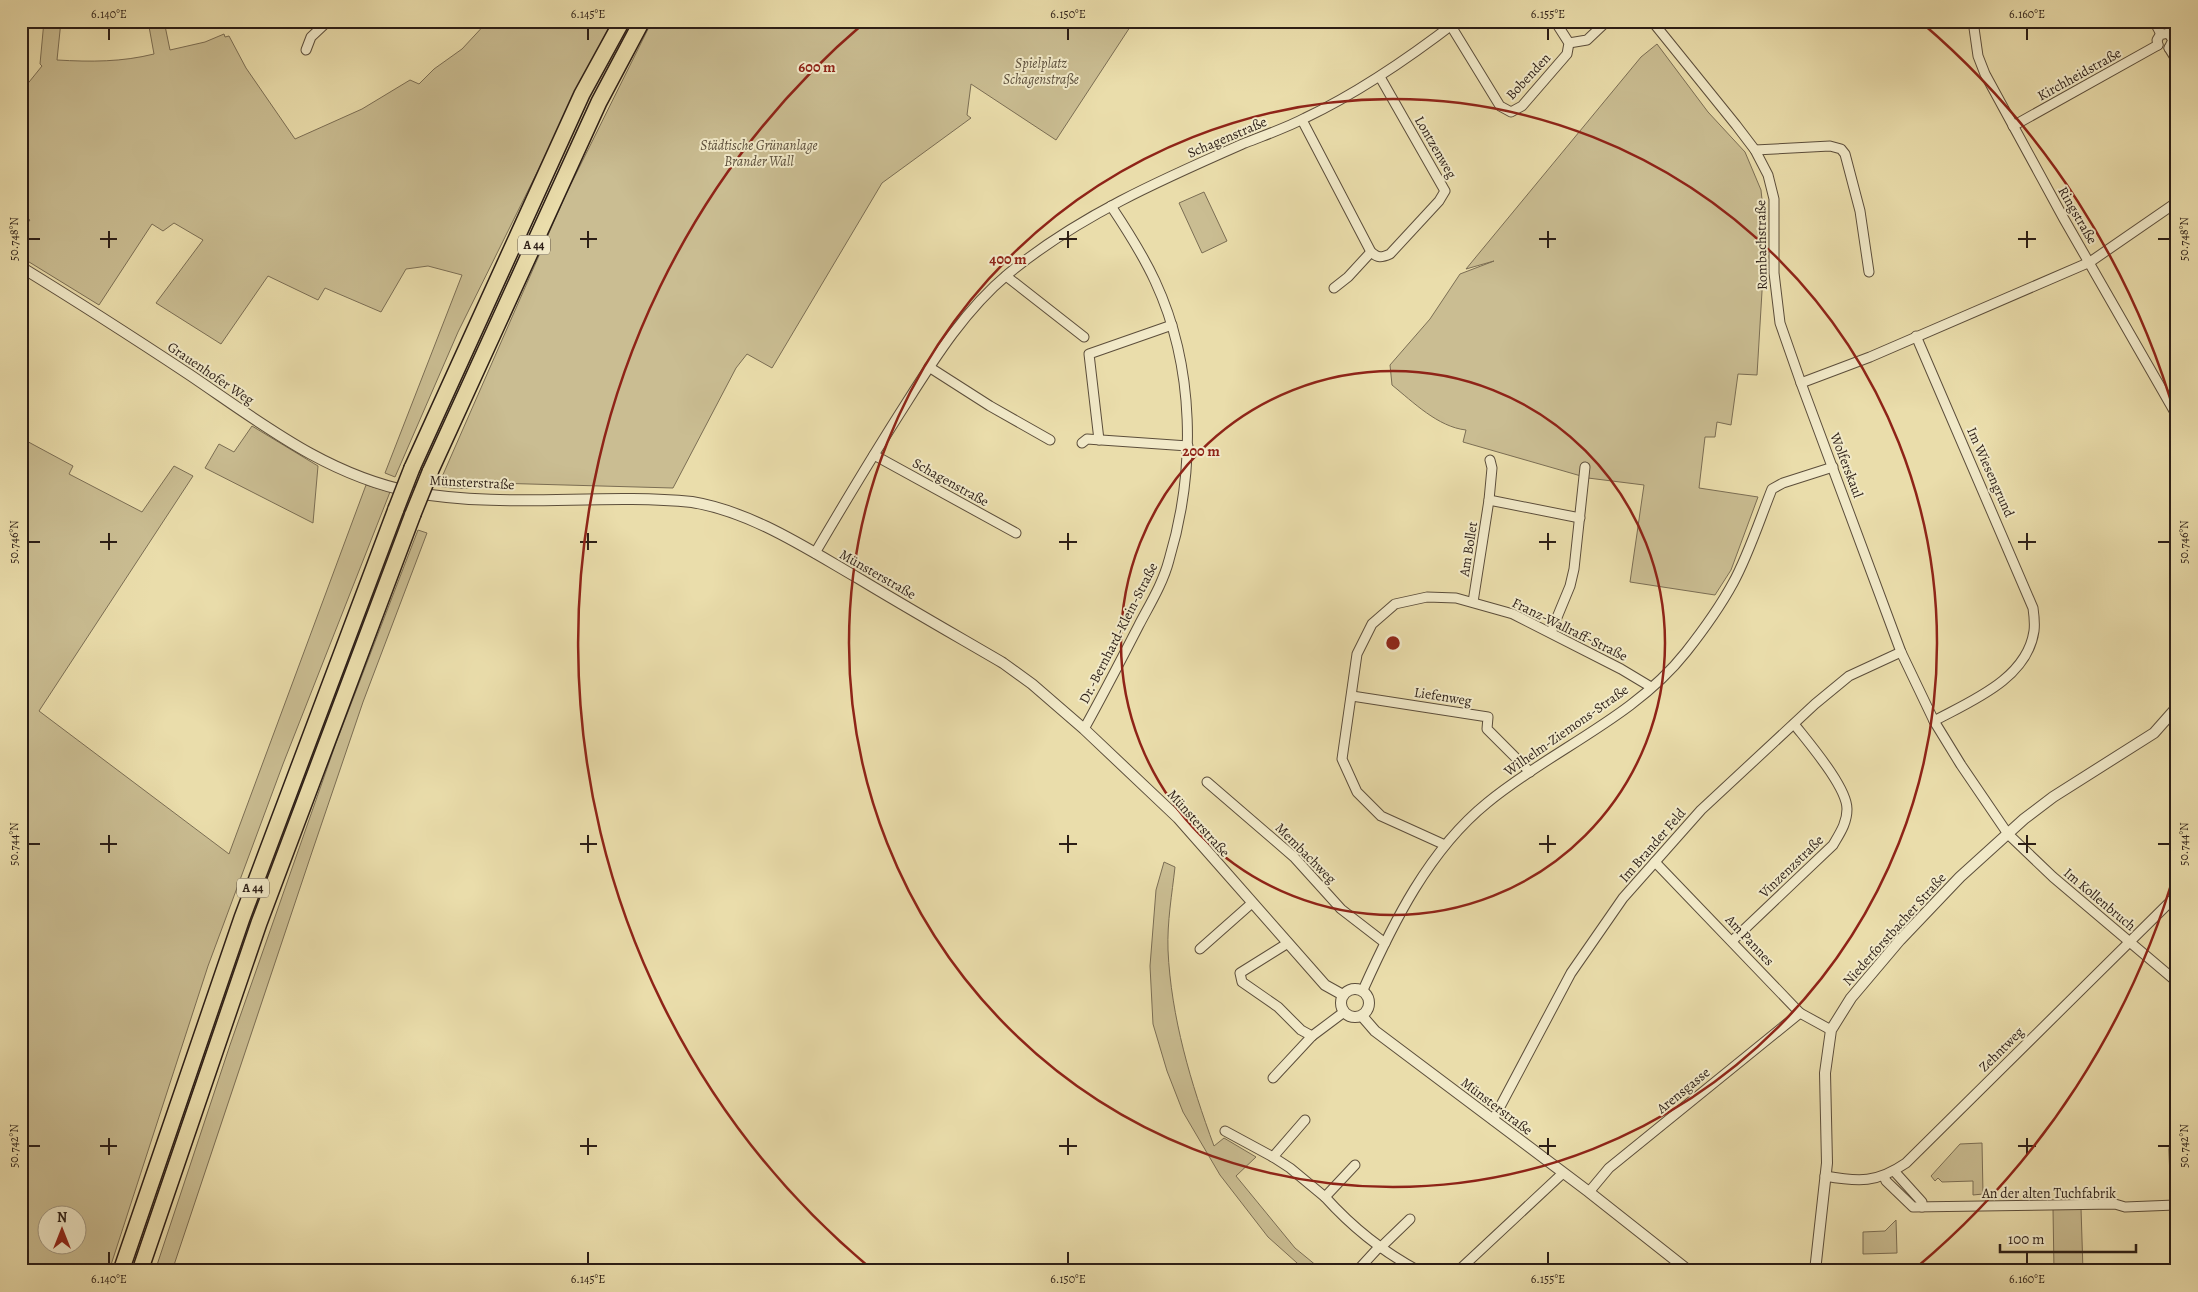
<svg xmlns="http://www.w3.org/2000/svg" width="2198" height="1292" viewBox="0 0 2198 1292" font-family="Alegreya,serif">
	<style>
		.green { fill: #cabd92; stroke: #7b6e54; fill-rule: evenodd }
		.lines { fill: none; stroke-linecap: round; stroke-linejoin: round }
		.minor-casing { stroke: #5c4e3b; stroke-width: 11 }
		.tertiary-casing { stroke: #5c4e3b; stroke-width: 12 }
		.motorway-casing { stroke: #2c1e16; stroke-width: 18 }
		.minor { stroke: #f1e9c8; stroke-width: 9 }
		.tertiary { stroke: #f1e9c8; stroke-width: 10 }
		.motorway { stroke: #eaddab; stroke-width: 15 }
		.motorway-bridge-casing { stroke: #2c1e16; stroke-width: 18; stroke-linecap: butt }
		.motorway-bridge { stroke: #eaddab; stroke-width: 15 }
		.ticks { fill: none; stroke: #2c1e16; stroke-width: 2 }
		.ring { fill: none; stroke: #8f2418; stroke-width: 2.5 }
		.labels { text-anchor: middle; stroke-width: 4; stroke-linejoin: round; paint-order: stroke }
		.shield { fill: #f1e9c8; stroke: #675b4b; stroke-width: 1 }
		.shield-label { font-size: 12px; font-weight: bold; fill: #2c1e16 }
		.park-label { font-size: 14px; font-style: italic; fill: #5b4e3b; stroke: #f1e9c8 }
		.street-label { font-size: 14px; fill: #2c1e16; stroke: #f1e9c8 }
		.centre { fill: #8f2418; stroke: #f1e9c8; stroke-width: 2.5 }
		.ring-label { font-size: 15px; text-anchor: middle; font-weight: bold; fill: #8f2418; stroke: #f1e9c8; stroke-width: 4; stroke-linejoin: round; paint-order: stroke }
		.neatline { fill: none; stroke: #2c1e16; stroke-width: 2 }
		.ticks-label { font-size: 12px; text-anchor: middle; fill: #2c1e16 }
	</style>
	<rect width="100%" height="100%" fill="#eaddab"/>
	<filter id="stains"><feTurbulence type="fractalNoise" baseFrequency=".004" numOctaves="4"/><feColorMatrix values="0 0 0 0 .2 0 0 0 0 .09 0 0 0 0 .02 0 0 0 .5 -.17"/></filter>
	<radialGradient id="worn" r=".72"><stop offset=".6" stop-color="#630" stop-opacity="0"/><stop offset="1" stop-color="#630" stop-opacity=".3"/></radialGradient>
	<g class="green">
		<path d="M44,21H61L57,60C91,62 122,62 154,54L148,21H164L170,50L205,42L224,34L225,37L229,36L246,68L295,139L362,109L410,80L419,84L434,69L462,49L488,21H612L458,332L395,477L385,473L462,275L428,266L406,269L381,312L325,288L318,300L268,276L221,344L156,303L203,240L174,223L163,231L152,224L99,305L21,257V231L30,220L21,214V92L42,66L40,64Z"/>
		<path d="M652,21H980L979,28L982,21H1134L1056,140L971,84L967,115L971,118L882,183L772,368L747,354L736,368L673,488L493,483C472,489 460,490 438,486L566,194Z"/>
		<path d="M1657,44L1708,112L1745,152L1761,190L1764,219V258L1757,375L1738,374L1731,425L1717,422L1715,437H1705L1699,488L1758,497L1731,570L1715,595L1630,582L1644,485L1588,478L1463,442L1466,430C1438,427 1413,402 1392,385L1390,365L1430,319L1460,274L1494,261L1466,269L1641,57Z"/>
		<polygon points="1204,192 1227,241 1202,253 1179,203"/>
		<polygon points="252,426 318,466 313,523 205,468 219,444 234,452"/>
		<path d="M21,438L73,466L69,474L142,512L174,466L193,476L39,711L229,854L366,485L390,492L283,764L208,966L109,1271H21ZM78,1214V1244H48V1214Z"/>
		<polygon points="418,530 427,533 363,702 312,852 172,1271 155,1271 230,1045 336,743"/>
		<path d="M1164,862L1175,867C1172,894 1167,922 1168,950C1171,1017 1191,1084 1214,1146L1224,1138L1256,1157L1236,1176L1295,1248L1323,1271H1306L1268,1237L1220,1175L1183,1112L1167,1071L1153,1024L1150,966L1156,890Z"/>
		<polygon points="1982,1143 1983,1194 1973,1195 1973,1181 1942,1182 1938,1178 1935,1181 1931,1176 1960,1144"/>
		<polygon points="2081,1208 2083,1271 2054,1271 2053,1209"/>
		<polygon points="1896,1220 1897,1253 1863,1254 1863,1232 1885,1231"/>
	</g>
	<g class="lines">
		<defs>
			<g id="minor">
				<polyline points="1652,21 1736,125 1755,150 1768,175 1774,199 1774,273 1780,323 1801,383 1901,652 1934,721 1961,765 2008,834 2053,877 2177,982"/>
				<polyline points="1973,21 1978,56 1985,74 2064,219 2177,416"/>
				<polyline points="2154,21 2161,34"/>
				<polyline points="1451,26 1500,106 1511,112 1522,106 1567,54 1569,43 1555,21"/>
				<polyline points="1569,43 1587,40 1607,21"/>
				<polyline points="2158,45 2157,40 2160,35 2168,33 2173,40 2169,48"/>
				<polyline points="2169,48 2177,61"/>
				<polyline points="306,50 311,37 328,21"/>
				<path d="M1302,120L1371,252C1378,258 1381,258 1390,254L1439,201L1445,191L1380,77"/>
				<polyline points="2013,126 2158,45"/>
				<polyline points="1755,150 1830,146 1841,149 1845,154 1860,211 1869,272"/>
				<polyline points="1006,276 1084,337"/>
				<polyline points="1334,288 1348,277 1371,252"/>
				<path d="M1916,336L2033,608C2034,615 2035,623 2034,631C2027,679 1971,701 1934,721"/>
				<polyline points="929,367 990,406 1050,440"/>
				<polyline points="1801,383 1870,357 2090,262 2177,202"/>
				<polyline points="1099,440 1089,354 1172,325"/>
				<polyline points="1082,443 1087,439 1188,446"/>
				<polyline points="874,455 1016,533"/>
				<polyline points="1489,500 1580,518"/>
				<path d="M815,553C845,502 875,452 907,402C936,356 966,309 1008,274C1078,216 1163,179 1245,143C1265,135 1286,128 1305,118C1360,92 1409,58 1457,21"/>
				<polyline points="1473,602 1489,500 1492,468 1490,460"/>
				<polyline points="1551,632 1570,586 1574,569 1585,467"/>
				<polyline points="1352,696 1488,717 1487,729 1530,772"/>
				<path d="M1084,729C1103,695 1121,660 1139,625C1150,604 1163,583 1169,560C1196,470 1195,367 1155,281C1143,255 1127,230 1111,206"/>
				<polyline points="1207,782 1294,857 1341,909 1385,943"/>
				<polyline points="1445,845 1381,816 1357,792 1342,759 1357,654 1372,624 1395,604 1427,597 1456,598 1513,614 1621,669 1651,687"/>
				<polyline points="1655,862 1800,1013 1831,1030"/>
				<path d="M1732,941L1833,845C1840,833 1847,823 1847,809C1847,787 1808,742 1794,724"/>
				<polyline points="1288,943 1240,973 1242,982 1278,1007 1301,1030 1312,1036"/>
				<polyline points="1200,949 1252,903"/>
				<path d="M1363,990C1393,923 1429,850 1487,803C1551,750 1634,718 1686,652C1701,633 1721,605 1733,583C1748,556 1760,519 1772,489L1783,483L1833,467"/>
				<polyline points="1273,1078 1312,1036 1344,1012"/>
				<polyline points="1305,1120 1273,1157 1290,1168 1325,1197"/>
				<polyline points="1493,1120 1571,973 1623,898 1701,810 1815,704 1849,676 1901,652"/>
				<polyline points="1225,1131 1273,1157"/>
				<polyline points="2174,1149 2177,1245"/>
				<path d="M1355,1165L1325,1197C1352,1227 1383,1252 1419,1271"/>
				<polyline points="1894,1171 1922,1202 1922,1207"/>
				<path d="M1825,1176C1859,1182 1877,1183 1906,1163L2177,895"/>
				<polyline points="1884,1176 1886,1181 1913,1207 2115,1204 2125,1207 2175,1205"/>
				<polyline points="1589,1192 1609,1168 1800,1013"/>
				<polyline points="1380,1248 1410,1219"/>
				<polyline points="1357,1271 1379,1247"/>
				<polyline points="1458,1271 1563,1173"/>
			</g>
			<g id="tertiary">
				<path d="M21,267C78,302 134,338 190,375C261,423 326,475 412,492C502,509 601,493 692,502C752,512 806,548 858,578C906,607 955,635 1003,663L1032,684L1084,729L1178,818L1325,985L1343,995"/>
				<circle cx="1355" cy="1003" r="14"/>
				<polyline points="1362,1016 1375,1031 1589,1192 1689,1271"/>
				<polyline points="1815,1271 1827,1163 1825,1073 1831,1030 1851,998 1900,940 1960,877 2024,819 2053,797 2154,733 2177,707"/>
			</g>
			<g id="motorway">
				<polyline points="412,468 582,94 622,21"/>
				<polyline points="430,472 599,102 642,21"/>
				<polyline points="121,1271 242,918 396,509"/>
				<polyline points="140,1271 259,923 413,514"/>
			</g>
		</defs>
		<use href="#minor" class="minor-casing"/>
		<use href="#tertiary" class="tertiary-casing"/>
		<use href="#motorway" class="motorway-casing"/>
		<use href="#minor" class="minor"/>
		<use href="#tertiary" class="tertiary"/>
		<use href="#motorway" class="motorway"/>
		<defs>
			<g id="motorway-bridge">
				<polyline points="396,509 412,468"/>
				<polyline points="413,514 430,472"/>
			</g>
		</defs>
		<use href="#motorway-bridge" class="motorway-bridge-casing"/>
		<use href="#motorway-bridge" class="motorway-bridge"/>
	</g>
	<path class="ticks" d="M109,28V40M588,28V40M1068,28V40M1548,28V40M2027,28V40M109,231V248M588,231V248M1068,231V248M1548,231V248M2027,231V248M28,239H40M100,239H117M580,239H597M1059,239H1077M1539,239H1556M2018,239H2036M2158,239H2170M109,533V550M588,533V550M1068,533V550M1548,533V550M2027,533V550M28,542H40M100,542H117M580,542H597M1059,542H1077M1539,542H1556M2018,542H2036M2158,542H2170M109,835V853M588,835V853M1068,835V853M1548,835V853M2027,835V853M28,844H40M100,844H117M580,844H597M1059,844H1077M1539,844H1556M2018,844H2036M2158,844H2170M109,1138V1155M588,1138V1155M1068,1138V1155M1548,1138V1155M2027,1138V1155M28,1146H40M100,1146H117M580,1146H597M1059,1146H1077M1539,1146H1556M2018,1146H2036M2158,1146H2170M109,1252V1264M588,1252V1264M1068,1252V1264M1548,1252V1264M2027,1252V1264"/>
	<g class="ring">
		<circle cx="1393" cy="643" r="272"/>
		<circle cx="1393" cy="643" r="544"/>
		<path d="M2176 868A815 815 0 0 1 1917 1267M869 1267A815 815 0 0 1 864 23M1922 23A815 815 0 0 1 2176 418"/>
	</g>
	<g class="labels">
		<g class="shield">
			<rect x="518" y="235.5" width="32" height="19" rx="4"/>
			<rect x="237" y="878.5" width="32" height="19" rx="4"/>
		</g>
		<g class="shield-label">
			<text x="534" y="249">A 44</text>
			<text x="253" y="892">A 44</text>
		</g>
		<g class="park-label">
			<text x="1041" y="68">Spielplatz<tspan x="1041" dy="16">Schagenstraße</tspan></text>
			<text x="759" y="150">Städtische Grünanlage<tspan x="759" dy="16">Brander Wall</tspan></text>
		</g>
		<g class="street-label">
			<text transform="translate(2079 74) rotate(-29)" y="5">Kirchheidstraße</text>
			<text transform="translate(1528 76) rotate(-47)" y="5">Bobenden</text>
			<text transform="translate(1227 137) rotate(-23)" y="5">Schagenstraße</text>
			<text transform="translate(1436 147) rotate(60)" y="5">Lontzenweg</text>
			<text transform="translate(2078 215) rotate(60)" y="5">Ringstraße</text>
			<text transform="translate(1761 245) rotate(-91)" y="5">Rombachstraße</text>
			<text transform="translate(211 373) rotate(34)" y="5">Grauenhofer Weg</text>
			<text transform="translate(1847 465) rotate(69)" y="5">Wolferskaul</text>
			<text transform="translate(1991 472) rotate(66)" y="5">Im Wiesengrund</text>
			<text transform="translate(472 482) rotate(3)" y="5">Münsterstraße</text>
			<text transform="translate(951 482) rotate(29)" y="5">Schagenstraße</text>
			<text transform="translate(1468 549) rotate(-81)" y="5">Am Bollet</text>
			<text transform="translate(878 574) rotate(30)" y="5">Münsterstraße</text>
			<text transform="translate(1570 629) rotate(26)" y="5">Franz-Wallraff-Straße</text>
			<text transform="translate(1118 633) rotate(-63)" y="5">Dr.-Bernhard-Klein-Straße</text>
			<text transform="translate(1443 696) rotate(9)" y="5">Liefenweg</text>
			<text transform="translate(1566 730) rotate(-35)" y="5">Wilhelm-Ziemons-Straße</text>
			<text transform="translate(1199 823) rotate(48)" y="5">Münsterstraße</text>
			<text transform="translate(1652 845) rotate(-49)" y="5">Im Brander Feld</text>
			<text transform="translate(1306 853) rotate(45)" y="5">Membachweg</text>
			<text transform="translate(1791 866) rotate(-44)" y="5">Vinzenzstraße</text>
			<text transform="translate(2100 899) rotate(40)" y="5">Im Kollenbruch</text>
			<text transform="translate(1894 929) rotate(-48)" y="5">Niederforstbacher Straße</text>
			<text transform="translate(1750 940) rotate(47)" y="5">Am Pannes</text>
			<text transform="translate(2001 1049) rotate(-45)" y="5">Zehntweg</text>
			<text transform="translate(1683 1090) rotate(-39)" y="5">Arensgasse</text>
			<text transform="translate(1497 1106) rotate(37)" y="5">Münsterstraße</text>
			<text x="2049" y="1198">An der alten Tuchfabrik</text>
		</g>
	</g>
	<circle cx="1393" cy="643" r="8" class="centre"/>
	<g class="ring-label">
		<text x="817" y="72">600 m</text>
		<text x="1008" y="264">400 m</text>
		<text x="1201" y="456">200 m</text>
	</g>
	<rect width="2198" height="1292" fill="none" stroke="#eaddab" stroke-width="55"/>
	<g transform="translate(62 1230)"><circle r="24" fill="#f1e9c8" stroke="#a29881"/>
	<path d="M0-4L9 19L0 12L-9 19Z" fill="#8f2418"/>
	<text y="-8" font-size="14" font-weight="bold" text-anchor="middle" fill="#2c1e16">N</text>
	</g>
	<path d="M2000 1244v8h136v-8" fill="none" stroke="#2c1e16" stroke-width="2.5"/>
	<text x="2008" y="1244" font-size="15" fill="#2c1e16" stroke="#f1e9c8" stroke-width="4" paint-order="stroke">100 m</text>
	<rect x="28" y="28" width="2142" height="1236" class="neatline"/>
	<g class="ticks-label">
		<text x="109" y="18">6.140°E</text>
		<text x="588" y="18">6.145°E</text>
		<text x="1068" y="18">6.150°E</text>
		<text x="1548" y="18">6.155°E</text>
		<text x="2027" y="18">6.160°E</text>
		<text transform="translate(14 239) rotate(-90)" y="4">50.748°N</text>
		<text transform="translate(2184 239) rotate(-90)" y="4">50.748°N</text>
		<text transform="translate(14 542) rotate(-90)" y="4">50.746°N</text>
		<text transform="translate(2184 542) rotate(-90)" y="4">50.746°N</text>
		<text transform="translate(14 844) rotate(-90)" y="4">50.744°N</text>
		<text transform="translate(2184 844) rotate(-90)" y="4">50.744°N</text>
		<text transform="translate(14 1146) rotate(-90)" y="4">50.742°N</text>
		<text transform="translate(2184 1146) rotate(-90)" y="4">50.742°N</text>
		<text x="109" y="1283">6.140°E</text>
		<text x="588" y="1283">6.145°E</text>
		<text x="1068" y="1283">6.150°E</text>
		<text x="1548" y="1283">6.155°E</text>
		<text x="2027" y="1283">6.160°E</text>
	</g>
	<rect width="100%" height="100%" filter="url(#stains)"/>
	<rect width="100%" height="100%" fill="url(#worn)"/>
</svg>
